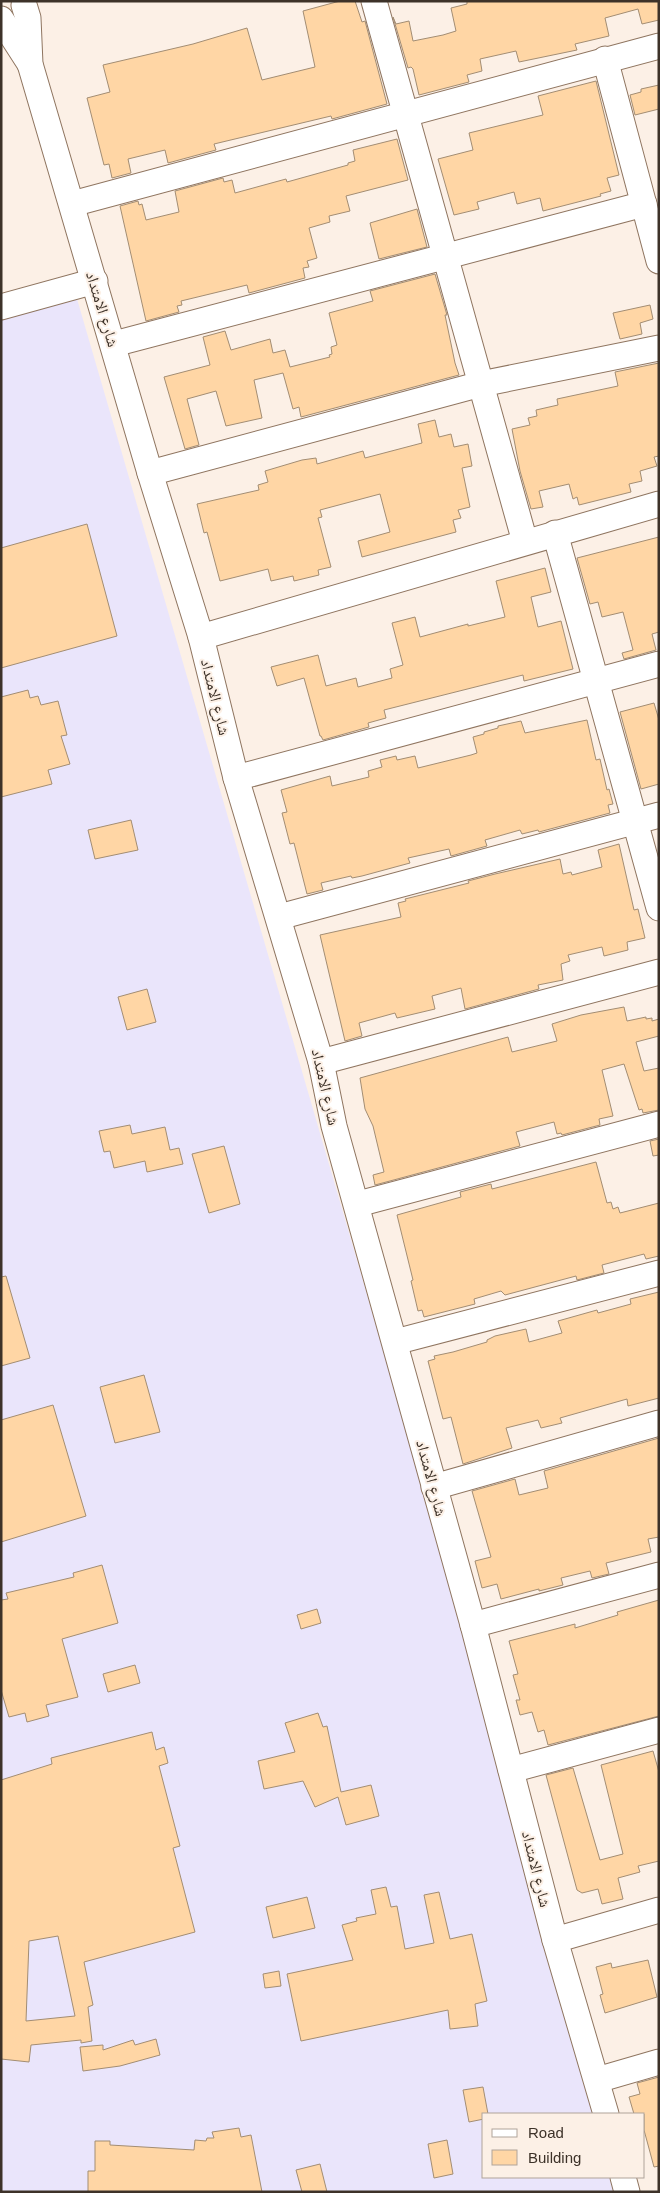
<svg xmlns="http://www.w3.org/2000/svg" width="660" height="2193" viewBox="0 0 660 2193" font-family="Arial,'Noto Naskh Arabic',sans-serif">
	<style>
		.industrial { fill: #eae5fb }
		.building { fill: #ffd6a5; stroke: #a38d73; fill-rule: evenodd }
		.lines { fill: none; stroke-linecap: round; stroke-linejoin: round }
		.minor-casing { stroke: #8f7560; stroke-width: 27 }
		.minor { stroke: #fff; stroke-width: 25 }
		.labels { text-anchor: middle; stroke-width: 4; stroke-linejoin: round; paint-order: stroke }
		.street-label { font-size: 16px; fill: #3d3229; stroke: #fcf0e6 }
	</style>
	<rect width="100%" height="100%" fill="#fcf0e6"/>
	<polygon class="industrial" points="75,292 555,1940 599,2114 484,2114 484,2177 617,2177 621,2192 1,2192 1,313"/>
	<g class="building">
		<polygon points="340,1 355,1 362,22 365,21 387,104 332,119 331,116 214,144 216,150 168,163 165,150 128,159 131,173 112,178 109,164 104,165 87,98 110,92 103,65 193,44 247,28 262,80 315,67 303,11"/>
		<polygon points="467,1 659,1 659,20 642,24 638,9 605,18 609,36 575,44 577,50 519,62 516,51 480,59 482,71 467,75 469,82 419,95 413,69 411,67 408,68 393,17 396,24 409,21 413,41 443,35 456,31 451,8 467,4"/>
		<polygon points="596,81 619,175 607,178 611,191 600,194 601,196 543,211 540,198 517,204 514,192 477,202 479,209 454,215 438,159 473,150 469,133 543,115 538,96"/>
		<polygon points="659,85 659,109 635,115 630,95 641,92 641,89"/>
		<polygon points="397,139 408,180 346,196 350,211 329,216 330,222 309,228 317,258 307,261 309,267 303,268 305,278 249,293 247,285 181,301 182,305 177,306 179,312 146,321 120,206 138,201 139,205 142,204 146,220 179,212 175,191 223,178 224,182 232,180 235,193 286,179 287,182 348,165 348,163 355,161 353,150"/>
		<polygon points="417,209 427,247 379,259 370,223"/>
		<polygon points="435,274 447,315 445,315 455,363 459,375 301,417 299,407 293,409 283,373 254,380 262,418 226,426 216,391 187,399 199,445 185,449 164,377 210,365 203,337 225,331 231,350 270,339 273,353 285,350 290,367 330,357 329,355 332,354 331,347 337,345 329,313 373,301 370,291"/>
		<polygon points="650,305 653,319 640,323 642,334 620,339 613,313"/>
		<polygon points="659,363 659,456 654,457 657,466 640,471 642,481 629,484 631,492 579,505 577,497 573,499 569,484 539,491 543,507 531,509 520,471 512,429 530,425 528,418 537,416 536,410 558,405 557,399 618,386 615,372"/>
		<polygon points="435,420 439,437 451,434 454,447 468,444 472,466 462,468 470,507 458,510 461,518 453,520 456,532 362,557 358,541 390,532 380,494 320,510 322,517 318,518 331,567 318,570 319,575 294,581 293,576 271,581 268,569 220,581 207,532 204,533 197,504 259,490 258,485 268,482 265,471 302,460 316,458 317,464 363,451 365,458 422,443 418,424"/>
		<polygon points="87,524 117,636 1,668 1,548"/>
		<polygon points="659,537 659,632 652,634 656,650 624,659 622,653 633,650 623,612 602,617 598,602 590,604 577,558"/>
		<polygon points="545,568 551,592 531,597 538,627 561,621 573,669 524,681 523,675 384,710 386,718 368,723 369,727 323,740 321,736 320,736 304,678 277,686 271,667 318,655 326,686 356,678 358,687 392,678 390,669 403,665 392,623 415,617 420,637 468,624 468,626 505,617 496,581"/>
		<polygon points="28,690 30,698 38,696 41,705 58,701 67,735 61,736 70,764 48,770 52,784 1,797 1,697"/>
		<polygon points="654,703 659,720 659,784 641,789 620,712"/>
		<polygon points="587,720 596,760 600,759 607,790 609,789 613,804 608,805 610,813 539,832 538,830 522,834 520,830 485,840 487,846 451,856 449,849 408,858 410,863 362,876 352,878 351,876 321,883 323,890 307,894 294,843 290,844 282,813 287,812 281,790 330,776 332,786 369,777 368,771 382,767 380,760 396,756 397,760 415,756 418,768 471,755 477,753 473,737 484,734 484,732 498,728 498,726 521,721 525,733"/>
		<polygon points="131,820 138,850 95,859 88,830"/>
		<polygon points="619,844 634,910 638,909 645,938 627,942 628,950 604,956 602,947 568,955 570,961 561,964 563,980 538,985 539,989 465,1009 461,988 432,996 435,1009 397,1018 395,1013 359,1023 362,1036 345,1041 320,935 401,917 398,903 406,901 405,899 469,883 468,881 495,874 560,859 563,874 571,872 572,875 602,867 598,850"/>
		<polygon points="147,989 156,1022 127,1030 118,997"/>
		<polygon points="624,1007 627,1021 646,1017 646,1019 652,1018 652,1021 659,1019 659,1036 636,1042 644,1071 659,1068 659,1110 643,1113 642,1109 639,1110 624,1064 602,1070 613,1116 599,1119 600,1125 562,1135 561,1133 557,1134 554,1122 516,1132 520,1146 375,1185 373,1175 384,1172 373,1126 365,1109 360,1078 508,1037 512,1052 557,1041 552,1024 581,1015"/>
		<polygon points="130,1125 132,1134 165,1127 170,1150 179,1148 183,1164 147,1172 145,1161 114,1168 110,1151 104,1152 99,1131"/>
		<polygon points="659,1139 659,1155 653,1156 650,1141"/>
		<polygon points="224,1146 240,1204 209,1213 192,1154"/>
		<polygon points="596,1162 607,1203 611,1202 613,1209 618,1207 620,1213 659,1203 659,1256 646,1259 644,1254 602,1265 604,1273 577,1280 576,1276 505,1295 501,1291 474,1299 475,1304 424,1317 422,1310 418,1311 411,1281 413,1280 397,1215 461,1197 460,1192 491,1184 492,1189"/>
		<polygon points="6,1276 30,1358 1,1366 1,1277"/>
		<polygon points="659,1292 659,1398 628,1406 627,1399 560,1418 562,1423 541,1428 538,1420 506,1428 512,1448 463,1464 451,1417 443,1419 428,1361 435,1359 434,1356 453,1352 487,1342 487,1340 495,1336 526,1329 529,1342 562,1333 558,1321 597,1310 598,1313 631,1304 630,1299"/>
		<polygon points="144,1375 160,1432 115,1443 100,1387"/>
		<polygon points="53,1405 86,1516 1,1542 1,1420"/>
		<polygon points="659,1438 659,1537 648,1539 651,1552 606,1563 609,1574 592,1578 590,1571 561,1578 563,1585 539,1591 539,1589 501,1599 497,1584 482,1588 475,1561 491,1557 472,1491 515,1479 519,1495 548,1488 544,1471"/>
		<polygon points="102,1565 118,1623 62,1639 78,1697 46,1705 49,1716 27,1722 25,1713 9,1717 1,1690 1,1600 8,1599 6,1593 74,1577 73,1573"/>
		<polygon points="659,1600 659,1716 548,1745 544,1730 538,1732 532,1712 520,1715 516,1700 520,1700 513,1675 518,1674 509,1641 575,1624 575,1628 618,1615 617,1612"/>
		<polygon points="317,1609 321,1623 301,1629 297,1615"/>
		<polygon points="135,1665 140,1683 108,1692 103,1674"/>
		<polygon points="318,1713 323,1727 327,1726 341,1792 371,1785 379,1816 346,1825 338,1797 315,1807 303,1781 264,1789 258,1761 295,1752 285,1723"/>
		<path d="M152,1732L156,1750L164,1747L168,1763L159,1766L180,1846L173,1848L195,1932L84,1962L93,2005L88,2007L92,2041L81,2043V2040L31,2045L29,2062L1,2059V1780L52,1764L51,1758ZM58,1936L75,2016L26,2021L29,1941Z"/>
		<polygon points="653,1751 659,1772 659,1861 638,1866 640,1872 618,1878 623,1899 602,1904 598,1889 582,1893 577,1890 546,1775 573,1768 600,1860 623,1854 601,1765"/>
		<polygon points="386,1887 391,1907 397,1906 405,1949 434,1943 424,1895 439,1892 450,1939 472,1934 487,2001 475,2004 478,2026 450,2029 448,2010 301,2041 287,1974 353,1960 342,1925 357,1921 356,1918 376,1914 371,1890"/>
		<polygon points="307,1897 315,1928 273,1938 266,1907"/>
		<polygon points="648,1960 657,1997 605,2013 600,1995 603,1994 596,1967 611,1963 612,1968"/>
		<polygon points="279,1971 281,1986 265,1988 263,1974"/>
		<polygon points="156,2039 160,2055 120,2066 83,2071 80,2047 103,2045 103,2050 133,2040 135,2045"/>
		<polygon points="659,2077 659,2166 654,2167 644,2130 644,2114 634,2114 629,2097 640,2094 637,2083"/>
		<polygon points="483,2087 488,2114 484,2114 484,2119 469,2122 463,2090"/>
		<polygon points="239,2128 241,2137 251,2135 262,2192 88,2192 88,2171 95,2171 95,2141 110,2141 110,2145 194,2150 195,2140 206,2141 207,2138 214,2138 212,2132"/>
		<polygon points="447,2140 453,2174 434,2178 428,2144"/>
		<polygon points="320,2164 327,2192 302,2192 296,2170"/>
	</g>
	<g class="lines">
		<defs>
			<g id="minor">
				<polyline points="374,1 525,542"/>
				<polyline points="24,5 28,18 30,64 150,473 201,637 236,778 321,1062 334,1126 473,1625 555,1940 606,2114"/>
				<polyline points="1,19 30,64"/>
				<polyline points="605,59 659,261"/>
				<polyline points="72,204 659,46"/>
				<polyline points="1,307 95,281"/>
				<polyline points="114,344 644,204"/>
				<polyline points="150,473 481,384 659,348"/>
				<polyline points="555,533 659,908"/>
				<polyline points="201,637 659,504"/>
				<polyline points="236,778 659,664"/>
				<polyline points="279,917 659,815"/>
				<polyline points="321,1062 659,972"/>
				<polyline points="358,1204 659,1124"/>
				<polyline points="395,1342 659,1273"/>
				<polyline points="434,1487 659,1423"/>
				<polyline points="473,1625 659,1575"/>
				<polyline points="511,1770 659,1730"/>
				<polyline points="555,1940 659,1910"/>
				<polyline points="597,2080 659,2062"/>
				<polyline points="623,2177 627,2192"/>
			</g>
		</defs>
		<use href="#minor" class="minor-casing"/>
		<use href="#minor" class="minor"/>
	</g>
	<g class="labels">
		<g class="street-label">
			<text transform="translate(103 309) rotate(73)" y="6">شارع الامتداد</text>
			<text transform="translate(216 697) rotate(76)" y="6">شارع الامتداد</text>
			<text transform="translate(326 1087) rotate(77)" y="6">شارع الامتداد</text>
			<text transform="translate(432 1478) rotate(75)" y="6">شارع الامتداد</text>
			<text transform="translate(537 1869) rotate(76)" y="6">شارع الامتداد</text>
		</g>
	</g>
	<rect width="660" height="2193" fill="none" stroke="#3d3229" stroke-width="5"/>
	<rect x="482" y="2113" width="162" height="65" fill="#fcf0e6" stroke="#b0a49a"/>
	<rect x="492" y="2129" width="25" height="8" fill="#ffffff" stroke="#b0a49a"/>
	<text x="528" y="2138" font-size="15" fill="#3d3229">Road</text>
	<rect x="492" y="2150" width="25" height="15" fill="#ffd6a5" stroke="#b0a49a"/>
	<text x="528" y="2163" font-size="15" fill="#3d3229">Building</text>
</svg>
